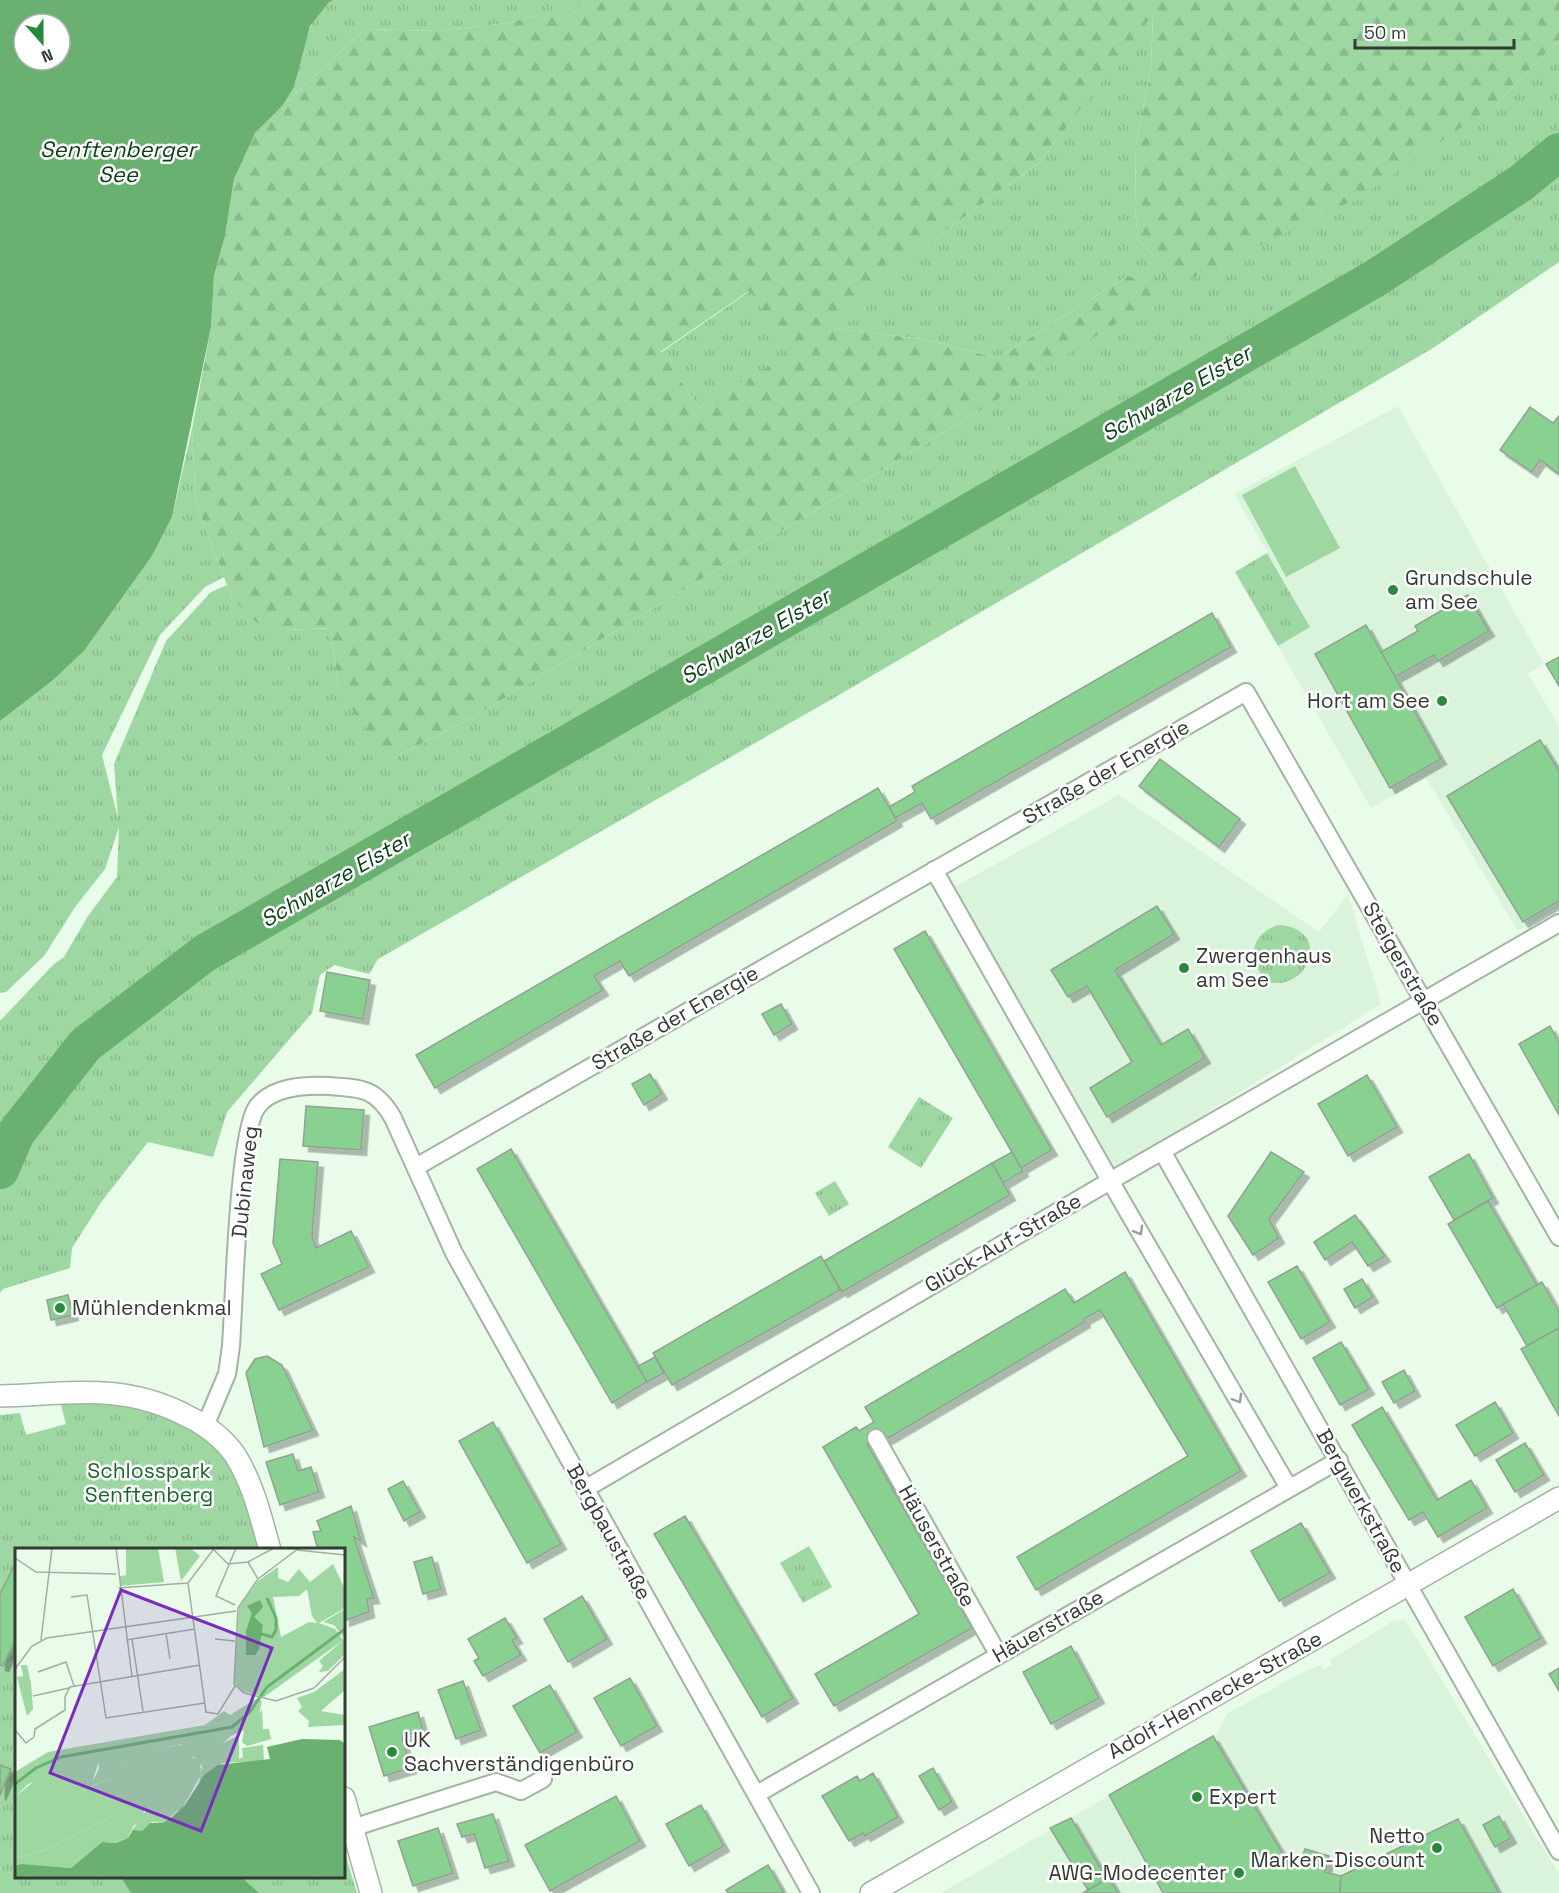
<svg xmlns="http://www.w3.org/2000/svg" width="1559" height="1893" viewBox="0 0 1559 1893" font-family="'Space Grotesk',sans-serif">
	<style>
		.built { fill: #daf3db }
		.grass { fill: url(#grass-tufts) }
		.forest { fill: url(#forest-firs); fill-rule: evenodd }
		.pitch { fill: #9ed7a2 }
		.water { fill: #6ab171; fill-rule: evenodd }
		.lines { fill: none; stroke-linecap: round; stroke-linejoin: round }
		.river { stroke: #6ab171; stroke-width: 38 }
		.building { fill: #89d190; stroke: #91a292; stroke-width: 1.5; filter: url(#shadow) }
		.minor-casing { stroke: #a3b4a3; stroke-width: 20 }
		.tertiary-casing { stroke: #a3b4a3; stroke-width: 24 }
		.minor { stroke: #fff; stroke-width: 16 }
		.tertiary { stroke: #fff; stroke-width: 21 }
		.oneway { stroke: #999d9a }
		.poi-dot { fill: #29893b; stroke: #fff; stroke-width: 2 }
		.labels { text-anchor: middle; stroke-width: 5; stroke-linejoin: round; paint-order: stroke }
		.poi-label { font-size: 21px; fill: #333b34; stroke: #fff; text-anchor: start }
		.street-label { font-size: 21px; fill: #333b34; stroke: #fff }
		.park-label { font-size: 21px; fill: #1b652a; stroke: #fff }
		.water-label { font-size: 22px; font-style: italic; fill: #083e14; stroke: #fff }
		.inset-river { fill: none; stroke: #6ab171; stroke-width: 3 }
		.inset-road { fill: none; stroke: #a0afa1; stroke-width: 1.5 }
		.view { fill: #7b2cbf; fill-opacity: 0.15; stroke: #7b2cbf; stroke-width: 3 }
		.inset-edge { fill: none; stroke: #333b34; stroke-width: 3 }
	</style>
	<defs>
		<pattern id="grass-tufts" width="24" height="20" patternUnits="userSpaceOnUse" patternTransform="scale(1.5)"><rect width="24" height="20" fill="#9ed7a2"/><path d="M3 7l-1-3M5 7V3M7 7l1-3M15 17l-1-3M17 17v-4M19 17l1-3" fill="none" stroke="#89b98c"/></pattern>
		<pattern id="forest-firs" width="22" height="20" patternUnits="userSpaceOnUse" patternTransform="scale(1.5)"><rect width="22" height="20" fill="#9ed7a2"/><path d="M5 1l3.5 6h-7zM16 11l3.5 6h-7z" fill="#89b98c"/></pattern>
		<filter id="shadow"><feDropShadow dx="5.5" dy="5.5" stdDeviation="0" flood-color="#0004"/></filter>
	</defs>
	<rect width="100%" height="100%" fill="#e9fcea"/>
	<g class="built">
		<polygon points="1398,406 1544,664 1528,674 1559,726 1559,907 1518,931 1426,778 1371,808 1278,646 1310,627 1234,494"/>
		<polygon points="1119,795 1319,932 1348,894 1381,1004 1113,1172 953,888"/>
		<polygon points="1395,1620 1406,1621 1559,1874 1559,1893 941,1893 1217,1733 1228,1713 1305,1671 1321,1665 1324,1669 1332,1665 1330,1660"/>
	</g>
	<g class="grass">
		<path d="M334,0H588L570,16H535L508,23L437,31L365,29L283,105C287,98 292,91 295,84C301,61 308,7 334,0Z"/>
		<polygon points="1153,13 1151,68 1136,144 1135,208 1138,240 1152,254 1171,288 1497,103 1559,40 1559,262 1433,348 832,699 378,959 369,974 334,965 320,975 312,1013 227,1112 213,1157 148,1142 102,1201 72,1248 70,1268 3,1289 0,1293 0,1021 53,965 64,957 88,916 117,877 119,827 105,869 75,907 44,956 6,992 0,993 0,721 52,681 84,651 152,556 172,517 192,429 196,503 224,577 205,587 160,635 102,755 118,818 114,764 166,641 211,592 227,585 232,598 285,630 330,628 339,689 391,759 475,716 976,413 1127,276 998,358 922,339 833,328 949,228 1040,162"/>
		<polygon points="750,291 793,352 700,408 660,353"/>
		<polygon points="1267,553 1310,627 1278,646 1235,572"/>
		<path d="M1277,925C1331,926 1313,992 1266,982C1249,959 1248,937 1277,925Z"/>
		<polygon points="919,1097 953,1118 921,1168 888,1147"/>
		<polygon points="835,1181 849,1204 829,1216 815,1193"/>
		<path d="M114,1400C159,1409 212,1430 234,1475C245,1499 251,1525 259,1549L16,1550V1876H344V1850L357,1893H0V1415L20,1413L26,1435L66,1424L60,1401Z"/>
		<polygon points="809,1546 832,1587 803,1603 780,1563"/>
	</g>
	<path class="forest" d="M588,0H1559V40L1497,103L1360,197L1171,288L976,413L475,716L391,759L366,732L339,689L330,628L285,630L257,623L232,598L196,503L192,429L211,327L214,276L225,236L234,179L245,150L255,133L269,118L365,29L437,31L508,23L535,16H570ZM1153,14L1151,68L1136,144L1135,208L1138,240L1152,254L1170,288L1127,276L998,358L922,339L834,328L949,228L1040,162ZM749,291L792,352L700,408L660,352Z"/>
	<polygon class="pitch" points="1295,466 1340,548 1286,577 1242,495"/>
	<g class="water">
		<path d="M0,0H334L329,2L310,26L294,87L283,105L255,133L234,179L225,236L214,276L211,327L172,517L152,556L84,651L52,681L0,721ZM24,24H60V60H24Z"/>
		<polygon points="121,1877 241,1877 259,1893 131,1893"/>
	</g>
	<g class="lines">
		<polyline class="river" points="0,1170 16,1133 85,1045 205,953 1374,279 1521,183 1559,152"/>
	</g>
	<g class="building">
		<polygon points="1530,407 1553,423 1559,416 1559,474 1540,460 1532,472 1500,450"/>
		<polygon points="1468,595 1489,631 1438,661 1434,655 1395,677 1381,652 1418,631 1415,626"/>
		<polygon points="1212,613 1231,647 931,819 922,803 895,818 889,807 915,792 912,786"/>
		<polygon points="1366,625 1441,759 1390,788 1315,654"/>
		<polygon points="1559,657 1559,686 1546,664"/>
		<polygon points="1540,740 1559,771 1559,901 1523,922 1447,796"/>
		<polygon points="1160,759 1240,819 1219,847 1139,786"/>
		<polygon points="878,788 897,821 629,976 620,961 594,976 603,990 435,1088 416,1055"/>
		<polygon points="1157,906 1174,934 1115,970 1161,1045 1188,1029 1205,1058 1107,1117 1090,1088 1132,1062 1087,986 1068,997 1051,970"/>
		<polygon points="925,931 1052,1150 1021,1168 894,949"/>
		<polygon points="327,972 370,980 363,1019 320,1011"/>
		<polygon points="781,1004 792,1024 774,1035 762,1014"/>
		<polygon points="1550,1026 1559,1043 1559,1115 1519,1044"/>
		<polygon points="650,1074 662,1094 644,1105 632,1084"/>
		<polygon points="1367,1075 1397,1127 1348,1156 1318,1104"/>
		<polygon points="306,1106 364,1110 361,1150 303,1146"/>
		<polygon points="511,1149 647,1382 612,1403 477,1169"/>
		<polygon points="1012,1152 1023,1171 1003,1183 992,1163"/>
		<polygon points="1271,1152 1304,1172 1269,1219 1279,1238 1253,1255 1228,1216"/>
		<polygon points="1469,1154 1493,1198 1454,1220 1429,1177"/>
		<polygon points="280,1159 318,1162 312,1236 316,1248 351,1231 369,1267 279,1310 261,1274 282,1264 273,1243"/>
		<polygon points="992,1163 1010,1195 842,1292 824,1261"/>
		<polygon points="1488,1201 1537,1285 1497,1308 1448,1224"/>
		<polygon points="1355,1215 1385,1256 1368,1266 1352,1242 1325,1260 1314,1242"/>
		<polygon points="821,1256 840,1290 672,1385 653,1353"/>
		<polygon points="1297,1266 1330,1322 1301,1339 1268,1282"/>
		<polygon points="1125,1272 1241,1471 1036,1590 1017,1557 1188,1456 1100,1310 1084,1319 1085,1322 885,1440 882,1435 867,1444 972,1628 834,1706 815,1674 919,1614 823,1447 856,1427 859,1431 874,1422 865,1407 1065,1289 1074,1303"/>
		<polygon points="1362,1279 1373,1297 1355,1308 1344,1289"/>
		<polygon points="1542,1282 1559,1312 1559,1328 1527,1346 1503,1304"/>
		<polygon points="68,1295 73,1315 51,1320 47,1300"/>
		<polygon points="1559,1328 1559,1416 1521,1349"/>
		<polygon points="1341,1342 1369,1389 1340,1405 1313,1358"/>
		<polygon points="267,1356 282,1365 313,1430 264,1447 246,1373 255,1359"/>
		<polygon points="655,1357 664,1373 647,1382 638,1366"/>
		<polygon points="1404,1370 1415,1391 1394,1403 1382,1382"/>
		<polygon points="1495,1402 1513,1433 1475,1456 1456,1425"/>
		<polygon points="1382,1407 1437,1500 1471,1480 1487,1508 1438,1537 1423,1512 1409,1520 1352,1425"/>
		<polygon points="493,1422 561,1544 527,1563 459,1441"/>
		<polygon points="1525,1443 1544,1475 1515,1492 1496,1460"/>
		<polygon points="293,1454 298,1471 311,1467 319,1492 280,1505 266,1462"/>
		<polygon points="403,1481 420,1512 404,1521 388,1489"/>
		<polygon points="351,1506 361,1541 354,1537 374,1598 367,1599 369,1612 344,1621 344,1550 318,1550 313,1532 321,1531 317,1521"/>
		<polygon points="685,1516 793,1698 762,1717 654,1534"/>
		<polygon points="1301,1523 1330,1573 1279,1601 1251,1551"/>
		<polygon points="432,1557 441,1589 423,1594 414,1562"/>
		<polygon points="16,1562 16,1638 3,1666 0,1665 0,1594"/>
		<polygon points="1513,1589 1541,1638 1493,1666 1465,1617"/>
		<polygon points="582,1596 607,1639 568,1662 544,1619"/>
		<polygon points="505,1618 517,1638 512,1640 521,1655 483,1676 474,1661 479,1658 468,1639"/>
		<polygon points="1071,1646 1099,1698 1051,1724 1023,1672"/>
		<polygon points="1559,1668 1559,1691 1549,1674"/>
		<polygon points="630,1678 657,1726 621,1746 594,1698"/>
		<polygon points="463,1681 481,1730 456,1739 438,1690"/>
		<polygon points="550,1685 577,1732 540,1753 513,1706"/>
		<polygon points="418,1712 423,1730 402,1737 411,1768 384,1776 369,1727"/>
		<polygon points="1213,1736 1287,1861 1300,1864 1305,1849 1329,1856 1325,1872 1341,1876 1340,1893 1163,1893 1109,1795"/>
		<polygon points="0,1765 11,1769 0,1795"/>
		<polygon points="933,1768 952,1802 939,1810 919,1776"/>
		<polygon points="873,1773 898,1817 865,1836 863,1833 849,1841 822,1796 857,1776 860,1781"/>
		<polygon points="616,1796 640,1841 550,1891 525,1845"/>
		<polygon points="701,1805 724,1846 689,1866 666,1824"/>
		<polygon points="493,1814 509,1861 485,1868 474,1834 462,1837 457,1824"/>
		<polygon points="1499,1816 1511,1838 1495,1847 1483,1825"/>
		<polygon points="1071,1818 1107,1879 1088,1890 1050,1828"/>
		<polygon points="1458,1819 1499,1893 1340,1893 1341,1876"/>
		<polygon points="438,1828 453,1873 413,1886 398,1841"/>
		<polygon points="768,1865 784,1893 728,1893 726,1890"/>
		<polygon points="1109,1878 1118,1893 1083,1893 1107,1879"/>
	</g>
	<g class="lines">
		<defs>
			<g id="minor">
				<polyline points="934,870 1124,1205 1289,1488"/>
				<polyline points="1162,1151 1559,1851"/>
				<polyline points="416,1167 1246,692 1559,1237"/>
				<path d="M205,1426L227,1374L231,1346C234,1304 238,1133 257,1107C272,1086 305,1085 329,1086C361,1088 376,1088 393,1118L454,1253L811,1893"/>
				<polyline points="876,1438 998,1654"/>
				<polyline points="585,1489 1110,1181 1559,923"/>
				<polyline points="757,1794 1339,1460"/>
				<polyline points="352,1828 496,1782 521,1791 543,1779"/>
			</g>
			<g id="tertiary">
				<path d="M0,1396C70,1394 124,1382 189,1417C206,1425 224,1439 235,1455C253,1483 261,1518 270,1550"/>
				<polyline points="344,1798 371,1893"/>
				<polyline points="871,1893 1559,1498"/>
			</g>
		</defs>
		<use href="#minor" class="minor-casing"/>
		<use href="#tertiary" class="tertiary-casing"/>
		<use href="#minor" class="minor"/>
		<use href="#tertiary" class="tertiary"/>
	</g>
	<defs><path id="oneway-chevron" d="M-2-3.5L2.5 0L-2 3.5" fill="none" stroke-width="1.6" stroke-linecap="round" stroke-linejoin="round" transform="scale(1.5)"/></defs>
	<g class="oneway">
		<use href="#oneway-chevron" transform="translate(1139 1231) rotate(60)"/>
		<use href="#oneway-chevron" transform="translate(1238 1399) rotate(60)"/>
	</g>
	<g class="poi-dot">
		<circle cx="1393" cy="590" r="6"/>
		<circle cx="1442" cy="701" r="6"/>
		<circle cx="1184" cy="968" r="6"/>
		<circle cx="60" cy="1308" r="6"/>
		<circle cx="392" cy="1752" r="6"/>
		<circle cx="1197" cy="1797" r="6"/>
		<circle cx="1437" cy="1848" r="6"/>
		<circle cx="1239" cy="1873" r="6"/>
	</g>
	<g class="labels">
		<g class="poi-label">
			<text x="1405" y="585">Grundschule<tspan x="1405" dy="24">am See</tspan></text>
			<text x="1430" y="708" text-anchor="end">Hort am See</text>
			<text x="1196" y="963">Zwergenhaus<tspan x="1196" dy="24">am See</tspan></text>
			<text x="72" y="1315">Mühlendenkmal</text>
			<text x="404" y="1747">UK<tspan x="404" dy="24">Sachverständigenbüro</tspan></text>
			<text x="1209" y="1804">Expert</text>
			<text x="1425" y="1843" text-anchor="end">Netto<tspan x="1425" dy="24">Marken-Discount</tspan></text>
			<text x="1227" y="1880" text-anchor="end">AWG-Modecenter</text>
		</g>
		<g class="street-label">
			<text transform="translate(1106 772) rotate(-30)" y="7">Straße der Energie</text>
			<text transform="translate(1403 964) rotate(60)" y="7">Steigerstraße</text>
			<text transform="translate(675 1018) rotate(-30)" y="7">Straße der Energie</text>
			<text transform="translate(245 1182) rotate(-84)" y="7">Dubinaweg</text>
			<text transform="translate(1003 1243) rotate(-30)" y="7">Glück-Auf-Straße</text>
			<text transform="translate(1361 1501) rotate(61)" y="7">Bergwerkstraße</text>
			<text transform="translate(609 1532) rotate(61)" y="7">Bergbaustraße</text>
			<text transform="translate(937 1546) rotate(61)" y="7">Häuserstraße</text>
			<text transform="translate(1048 1626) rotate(-30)" y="7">Häuerstraße</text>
			<text transform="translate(1215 1695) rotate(-29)" y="7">Adolf-Hennecke-Straße</text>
		</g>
		<g class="park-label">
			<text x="149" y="1478">Schlosspark<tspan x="149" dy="24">Senftenberg</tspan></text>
		</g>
		<g class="water-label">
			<text x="118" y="157">Senftenberger<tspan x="118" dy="25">See</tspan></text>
			<text transform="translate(1176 393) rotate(-30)" y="8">Schwarze Elster</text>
			<text transform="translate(755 636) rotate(-30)" y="8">Schwarze Elster</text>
			<text transform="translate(335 879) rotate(-30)" y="8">Schwarze Elster</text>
		</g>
	</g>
	<g transform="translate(15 1548)">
		<rect width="330" height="330" fill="#e9fcea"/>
		<path d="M111,0H143L149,34L105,38V28L111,27ZM160,0H175L185,8L166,33ZM318,16L330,41V60L304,75L320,81L330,94V106L313,123L304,124L308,118L304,113L327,93L249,149L227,143L219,134L224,59L243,33L263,19V30L273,34L284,21L295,34ZM292,41L297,68L302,75L294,74L266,89L258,49L284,48ZM241,151L247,153L244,166L247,161L248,181H254L256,191L232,198L227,194L229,182L216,188L207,196L224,187V211L228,209L227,200L248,197L249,213L207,215L184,235L187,218L167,196L84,212H103L118,221L75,239L84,221L83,212L13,236L0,249V224L33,204L190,177L209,163L215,167ZM132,261L152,267L163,263L147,275L137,274L127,283L116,284ZM91,272L100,282L98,292L101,295L87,294L56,320L0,316V310L29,303Z" fill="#9ed7a2" fill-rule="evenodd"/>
		<path d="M330,61V91L319,77L308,74ZM6,117H12L16,135L18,161L12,168L2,129L8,128ZM177,195L178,210L185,213L186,227L167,261L152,267L129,262L128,274L119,277L113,290L101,295L95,290L100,282L91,272L29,303L0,310V249L29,225L62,214ZM84,212H103L117,221L76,239Z" fill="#9ed7a2" fill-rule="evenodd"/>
		<path d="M330,121V142L306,163L330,167V177L293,179L294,173L283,163L287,159L282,150L299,144Z" fill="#9ed7a2"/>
		<path d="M245,52L248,59L239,69L248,77L244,101L240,107H231V83L237,65L232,58ZM287,191L325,192L330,196V330H0V317L6,316L56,320L87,294L101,295L113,290L118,282L127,283L135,275H147L157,269L170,257L189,227L203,217L255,211L252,199Z" fill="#6ab171"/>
		<path class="inset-river" d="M246,86L257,89L261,82V70L252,50M0,236L21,220L46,209L217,179L234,165L252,139L330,81M186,330L266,239L330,248"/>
		<path class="inset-road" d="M101,0L117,129M197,0L213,16L233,14L259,0M284,0L243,31L223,60L219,136L229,145L261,153L299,140L330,109M282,2L330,7M0,10L21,24L101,26M233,14L243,31M173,35L191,164L203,166L220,138M173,35L198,2M103,40L173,35M56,49L72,47L91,170L190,155M220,57L201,48L221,0M151,86L155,111M117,91L128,163M200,91L220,93M26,92L37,0M111,92L180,81M0,121L17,98L32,90L221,63M23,124L51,114L59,138M18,148L54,140M0,182L11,195L19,189M19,189L20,181L50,162V149L55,139L185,117"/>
		<path class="view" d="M106,42L257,100L186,283L35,225Z"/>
		<rect width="330" height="330" class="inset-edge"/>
	</g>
	<g transform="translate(42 42) rotate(159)"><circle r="28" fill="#ffffff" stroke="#adb1ae" stroke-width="1.5"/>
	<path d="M0-4.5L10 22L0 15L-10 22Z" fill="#29893b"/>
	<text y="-9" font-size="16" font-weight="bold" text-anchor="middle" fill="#333b34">N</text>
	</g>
	<path d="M1355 39v9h159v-9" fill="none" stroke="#333b34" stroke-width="3"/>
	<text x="1364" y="39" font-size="18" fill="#333b34" stroke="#ffffff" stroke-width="4.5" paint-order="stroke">50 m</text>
</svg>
